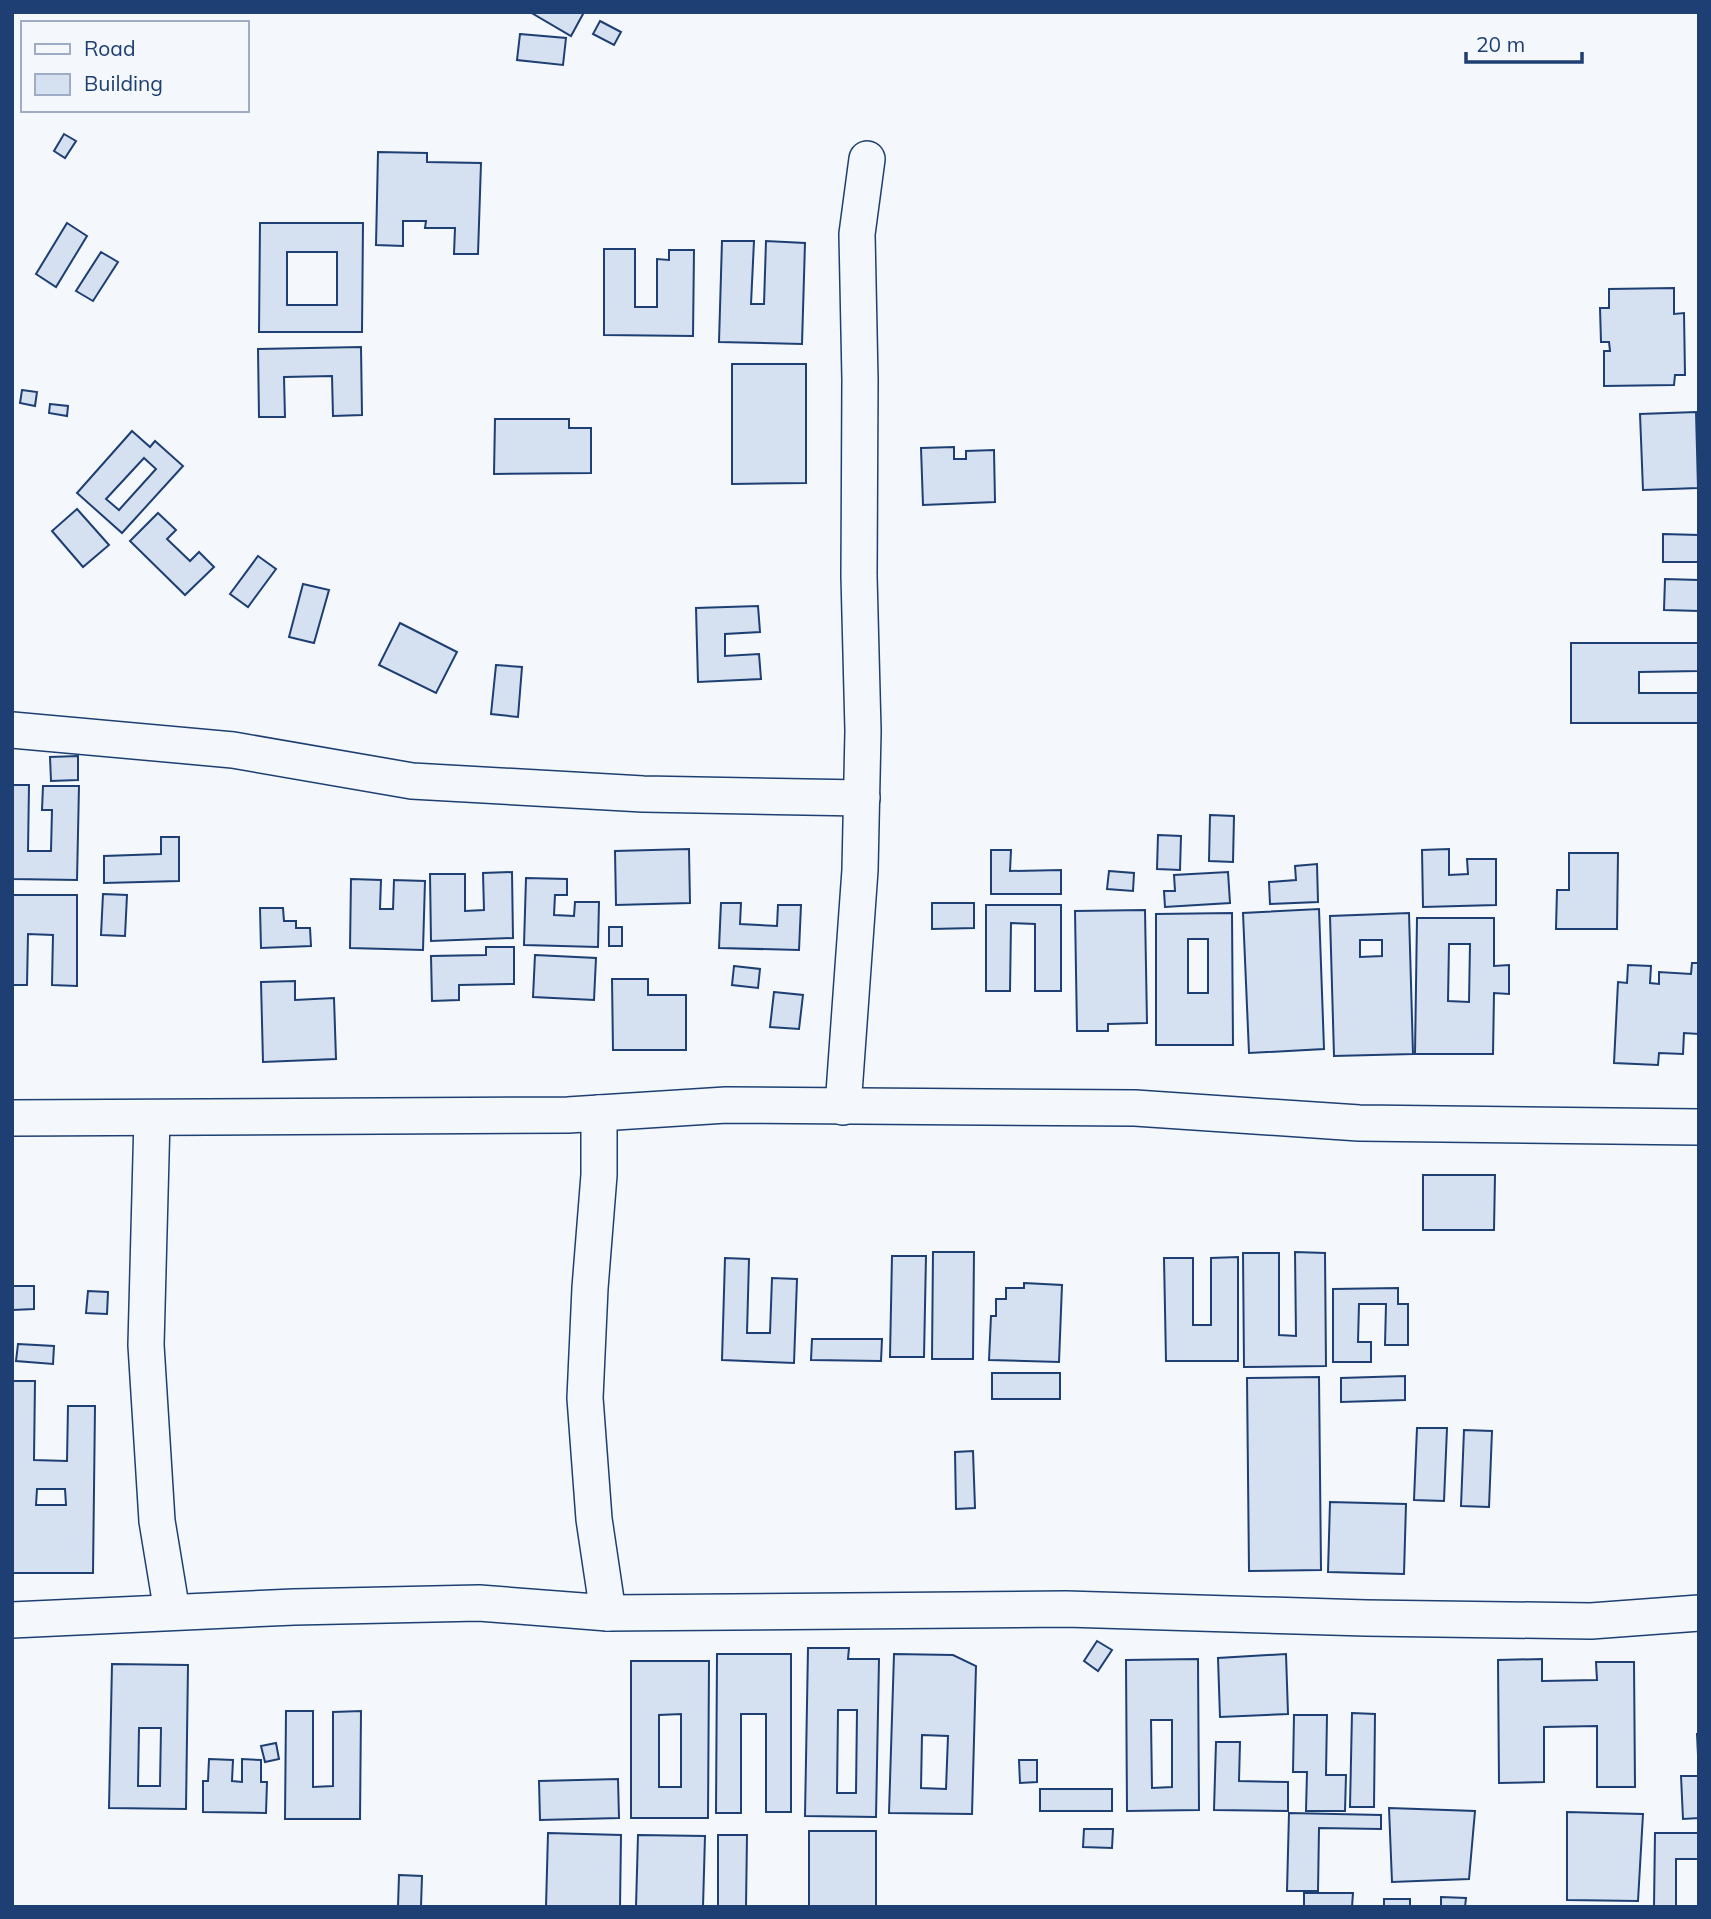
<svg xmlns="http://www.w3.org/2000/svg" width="1711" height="1919" viewBox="0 0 1711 1919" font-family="Mulish,sans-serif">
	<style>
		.building { fill: #d5e0f0; stroke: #1d3f73; stroke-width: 2; fill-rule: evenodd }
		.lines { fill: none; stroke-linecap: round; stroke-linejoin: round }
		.street-casing { stroke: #1d3f73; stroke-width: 38 }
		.street { stroke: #f4f7fb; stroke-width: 35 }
	</style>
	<rect width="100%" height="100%" fill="#f4f7fb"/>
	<g class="building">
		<polygon points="530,12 580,12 583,14 571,36"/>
		<polygon points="600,21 621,32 614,45 593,34"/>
		<polygon points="520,34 566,38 563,65 517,60"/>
		<polygon points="64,134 76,141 65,158 54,151"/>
		<polygon points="378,152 427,153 427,162 481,163 478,254 454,254 455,228 425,228 426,221 403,221 403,246 376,245"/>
		<polygon points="67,223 87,236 56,287 36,274"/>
		<path d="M260,223H363L362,332H259ZM287,252H337V305H287Z"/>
		<polygon points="722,241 754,241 751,304 764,304 766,241 805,243 802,344 719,342"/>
		<polygon points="604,249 635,249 635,307 657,307 657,259 669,260 669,250 694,250 693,336 604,335"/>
		<polygon points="101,252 118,262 93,301 76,291"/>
		<polygon points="1674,288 1674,314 1684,313 1685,375 1675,375 1674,385 1604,386 1604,351 1610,351 1609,342 1601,342 1600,308 1609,308 1609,289"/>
		<polygon points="361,347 362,415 333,416 332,376 284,377 285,417 259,417 258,349"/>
		<polygon points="732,364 806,364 806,483 732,484"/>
		<polygon points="22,390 37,392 35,406 20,403"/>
		<polygon points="50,404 68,406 67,416 49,413"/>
		<polygon points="1696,412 1698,488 1643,490 1640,414"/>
		<polygon points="495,419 569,419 569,428 591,428 591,473 494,474"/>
		<path d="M132,431L150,447L155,441L183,466L122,533L77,493ZM144,458L156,469L119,510L106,499Z"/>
		<polygon points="954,447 954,459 966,459 966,451 994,450 995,502 923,505 921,448"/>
		<polygon points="77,509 109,545 83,567 52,531"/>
		<polygon points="158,513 176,530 167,539 190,561 199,552 214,567 185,595 130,541"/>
		<polygon points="1663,534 1699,535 1699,562 1663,562"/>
		<polygon points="258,556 276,569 248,607 230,594"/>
		<polygon points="1665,579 1699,580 1699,611 1664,610"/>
		<polygon points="303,584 329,590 314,643 289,637"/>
		<polygon points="758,606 760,632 725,634 725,656 759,654 761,679 698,682 696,608"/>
		<polygon points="400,623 457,652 436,693 379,665"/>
		<polygon points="1571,643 1699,643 1699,671 1639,672 1639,693 1699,693 1699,723 1571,723"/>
		<polygon points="496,665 522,667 518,717 491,714"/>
		<polygon points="78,756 78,780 51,781 50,757"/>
		<polygon points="12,785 29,785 28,851 51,851 52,810 42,810 43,786 79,786 77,880 12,879"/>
		<polygon points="1210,815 1234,816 1233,862 1209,861"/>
		<polygon points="1158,835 1181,836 1180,870 1157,869"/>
		<polygon points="161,837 179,837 179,881 104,883 104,856 161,854"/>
		<polygon points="689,849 690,903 616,905 615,851"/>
		<polygon points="1449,849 1449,875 1468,874 1467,859 1496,859 1496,905 1423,907 1422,850"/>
		<polygon points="991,850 1011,850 1010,871 1061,870 1061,894 991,894"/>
		<polygon points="1569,853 1618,853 1617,929 1556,929 1557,890 1569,890"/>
		<polygon points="1317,864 1318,902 1270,904 1269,882 1296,880 1295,866"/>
		<polygon points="1109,871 1134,873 1133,891 1107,889"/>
		<polygon points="512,872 513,938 431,941 430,874 465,874 465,911 484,910 483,873"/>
		<polygon points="1228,872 1230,903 1165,907 1164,891 1175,891 1174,875"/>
		<polygon points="526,878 567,879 567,895 555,895 554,915 574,916 575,902 599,902 598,947 524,945"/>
		<polygon points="351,879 381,880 380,909 393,909 394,880 425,881 423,950 350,948"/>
		<polygon points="103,894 127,895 125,936 101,935"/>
		<polygon points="12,895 77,895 77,986 52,985 53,935 28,934 27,985 12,985"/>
		<polygon points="721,903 741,903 740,924 777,926 778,905 801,905 799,950 719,948"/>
		<polygon points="932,903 974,903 974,928 932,929"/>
		<polygon points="986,905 1061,905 1061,991 1035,991 1035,924 1011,923 1010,991 986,991"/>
		<polygon points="260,908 283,908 284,921 296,921 296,928 310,928 311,946 261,948"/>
		<polygon points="1319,909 1324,1049 1249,1053 1243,913"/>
		<polygon points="1145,910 1147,1023 1108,1024 1108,1031 1077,1031 1075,911"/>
		<path d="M1232,913L1233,1045H1156V914ZM1188,939H1208V993H1188Z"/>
		<path d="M1409,913L1413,1054L1334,1056L1330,916ZM1360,940H1382V956L1360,957Z"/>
		<path d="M1417,918H1494V966L1509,965V994L1494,993L1493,1054H1415ZM1449,944H1470L1469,1002L1448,1001Z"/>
		<rect x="609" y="927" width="13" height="19"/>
		<polygon points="486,947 514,947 514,984 459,985 459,1000 432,1001 431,956 486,955"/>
		<polygon points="535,955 596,958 594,1000 533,997"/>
		<polygon points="1692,963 1699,963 1699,1034 1684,1033 1683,1054 1659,1053 1658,1065 1614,1063 1618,982 1627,983 1628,965 1651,966 1650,983 1659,984 1659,972 1691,974"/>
		<polygon points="734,966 760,969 758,988 732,985"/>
		<polygon points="612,979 648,979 648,995 686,995 686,1050 613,1050"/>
		<polygon points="295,981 295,1000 334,998 336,1059 263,1062 261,982"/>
		<polygon points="774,992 803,995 799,1029 770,1027"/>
		<polygon points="1423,1175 1495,1175 1494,1230 1423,1230"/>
		<polygon points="933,1252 974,1252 973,1359 932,1359"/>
		<polygon points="1295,1252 1325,1253 1326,1366 1244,1367 1243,1253 1279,1253 1279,1335 1296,1336"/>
		<polygon points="892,1256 926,1256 924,1357 890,1357"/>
		<polygon points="1238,1257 1238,1361 1166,1361 1164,1258 1193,1258 1193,1325 1211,1325 1211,1258"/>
		<polygon points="725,1258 749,1259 747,1333 770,1333 772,1278 797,1279 794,1363 722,1360"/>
		<polygon points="1024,1283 1062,1285 1059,1362 989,1360 991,1316 996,1316 996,1299 1006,1299 1006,1288 1024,1288"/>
		<polygon points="13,1286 34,1286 34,1309 13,1310"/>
		<polygon points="1398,1288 1398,1304 1408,1304 1408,1345 1385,1345 1386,1304 1359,1304 1358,1342 1371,1342 1371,1362 1333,1362 1333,1289"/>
		<polygon points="88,1291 108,1292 107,1314 86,1313"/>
		<polygon points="812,1339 882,1339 881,1361 811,1360"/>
		<polygon points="18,1344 54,1346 53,1364 16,1361"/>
		<rect x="992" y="1373" width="68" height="26"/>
		<polygon points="1405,1376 1405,1400 1341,1402 1341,1378"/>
		<polygon points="1319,1377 1321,1570 1249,1571 1247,1378"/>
		<path d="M12,1381H35L34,1460L67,1461L68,1406H95L93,1573H12ZM37,1489H65L66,1505H36Z"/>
		<polygon points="1417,1428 1447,1428 1444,1501 1414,1500"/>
		<polygon points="1464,1430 1492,1431 1489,1507 1461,1506"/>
		<polygon points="973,1451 975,1508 956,1509 955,1452"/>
		<polygon points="1330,1502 1406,1504 1404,1574 1328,1572"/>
		<polygon points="1097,1641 1112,1650 1098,1671 1084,1661"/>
		<path d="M808,1648H849L848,1659H879L876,1817L805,1816ZM838,1710H857L856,1793H837Z"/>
		<polygon points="717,1654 791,1654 791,1812 766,1812 766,1714 741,1714 741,1813 716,1813"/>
		<path d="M894,1654L953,1655L976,1666L972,1814L889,1813ZM922,1735L948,1736L946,1789L921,1788Z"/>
		<polygon points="1286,1654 1288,1714 1220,1717 1218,1658"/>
		<path d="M1198,1659L1199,1810L1127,1811L1126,1660ZM1151,1720H1172V1787L1152,1788Z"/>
		<polygon points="1542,1659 1542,1681 1597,1680 1596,1662 1634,1662 1635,1787 1597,1787 1597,1726 1544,1727 1544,1782 1499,1783 1498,1660"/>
		<path d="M631,1661H709L708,1818H631ZM681,1714V1787H659V1715Z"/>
		<path d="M112,1664L188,1665L186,1809L109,1808ZM139,1728H161L160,1786H138Z"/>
		<polygon points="286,1711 313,1711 313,1787 333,1786 333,1712 361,1711 360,1819 285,1819"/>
		<polygon points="1352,1713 1375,1714 1374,1807 1350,1807"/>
		<polygon points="1294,1715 1327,1715 1326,1775 1346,1775 1345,1811 1306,1811 1307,1772 1293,1772"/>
		<polygon points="1697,1734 1699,1734 1699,1818 1683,1819 1681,1776 1699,1776"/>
		<polygon points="1216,1742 1240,1742 1239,1781 1288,1782 1288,1811 1214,1810"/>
		<polygon points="276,1743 279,1759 265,1762 261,1746"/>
		<polygon points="209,1759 233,1760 232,1781 242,1782 242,1759 261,1760 261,1782 267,1782 266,1813 203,1812 203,1781 208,1781"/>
		<polygon points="1019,1760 1037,1760 1037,1782 1020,1783"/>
		<polygon points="618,1779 619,1818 540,1820 539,1781"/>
		<rect x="1040" y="1789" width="72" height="22"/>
		<polygon points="1389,1808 1475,1811 1469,1879 1392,1882"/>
		<polygon points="1567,1812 1643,1814 1638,1901 1567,1900"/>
		<polygon points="1289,1813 1381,1815 1381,1829 1319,1828 1318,1891 1287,1891"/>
		<polygon points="1084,1829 1113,1829 1112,1848 1083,1847"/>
		<rect x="809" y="1831" width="67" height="76"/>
		<polygon points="548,1833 621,1835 620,1907 546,1907"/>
		<polygon points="1655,1833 1699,1833 1699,1907 1698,1859 1676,1859 1676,1907 1654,1907"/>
		<polygon points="638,1835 705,1836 703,1907 636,1907"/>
		<polygon points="718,1835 747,1835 746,1907 718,1907"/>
		<polygon points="399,1875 422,1876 421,1907 398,1907"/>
		<polygon points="1304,1893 1353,1893 1352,1907 1304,1907"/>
		<polygon points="1441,1897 1466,1898 1465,1907 1441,1907"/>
		<rect x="1384" y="1899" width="26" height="8"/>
	</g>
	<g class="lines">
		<defs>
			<g id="street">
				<polyline points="12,730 233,750 412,781 643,794 862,798"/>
				<polyline points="843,1107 860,870 863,731 859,576 860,380 857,234 867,159"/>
				<polyline points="599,1113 599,1175 590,1288 585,1398 594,1519 608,1613"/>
				<polyline points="12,1118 568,1115 726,1105 1135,1108 1359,1123 1699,1127"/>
				<polyline points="152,1118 146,1345 157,1521 172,1612"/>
				<polyline points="12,1620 294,1607 479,1603 608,1613 1066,1609 1366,1618 1591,1621 1699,1613"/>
			</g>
		</defs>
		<use href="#street" class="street-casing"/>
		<use href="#street" class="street"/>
	</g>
	<rect width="1711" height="1919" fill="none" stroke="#1d3f73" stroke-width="28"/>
	<rect x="21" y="21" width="228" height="91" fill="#f4f7fb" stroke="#9eadc5" stroke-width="2"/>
	<rect x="35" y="44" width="35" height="10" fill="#f4f7fb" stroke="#9eadc5" stroke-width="2"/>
	<text x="84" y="56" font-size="21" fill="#1d3f73">Road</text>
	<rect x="35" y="74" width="35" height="21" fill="#d5e0f0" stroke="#9eadc5" stroke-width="2"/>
	<text x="84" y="91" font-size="21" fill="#1d3f73">Building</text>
	<path d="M1466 52v10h116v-10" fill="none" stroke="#1d3f73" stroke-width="3.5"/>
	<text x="1476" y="52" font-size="21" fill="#1d3f73" stroke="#f4f7fb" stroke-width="5" paint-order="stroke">20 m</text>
</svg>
